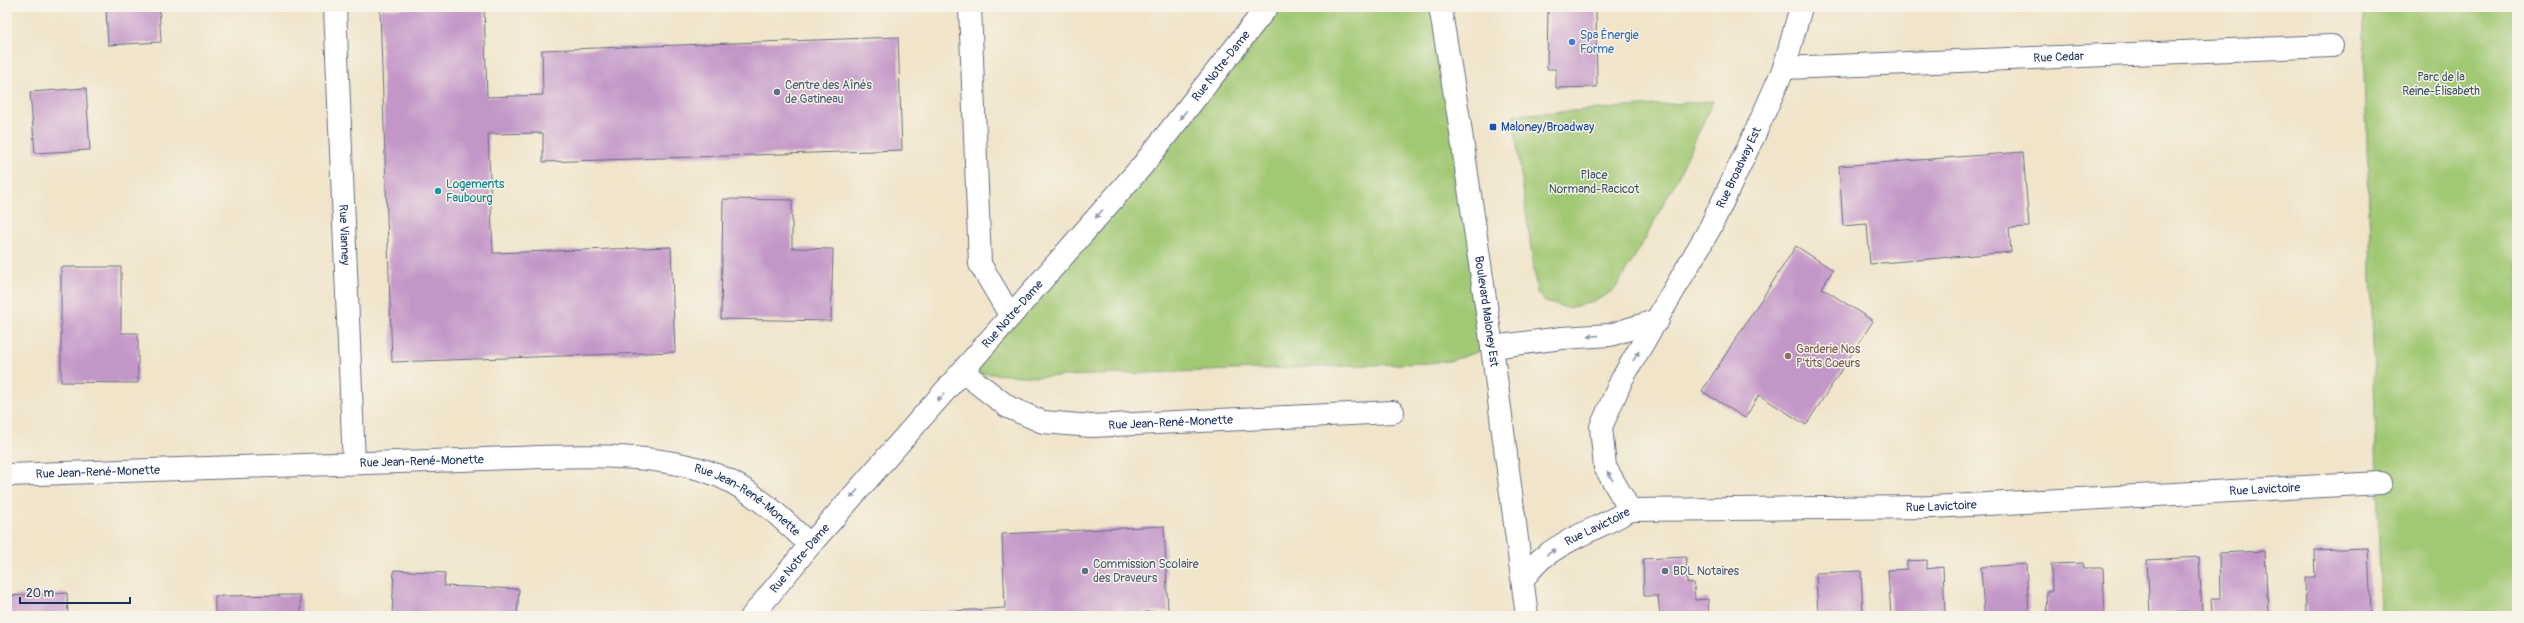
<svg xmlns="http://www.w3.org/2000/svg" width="2524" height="623" viewBox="0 0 2524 623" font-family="Pangolin,sans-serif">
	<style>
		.green { fill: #a1c873; stroke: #5e7c68 }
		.building { fill: #c396c8 }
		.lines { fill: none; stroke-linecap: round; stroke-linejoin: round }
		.minor-casing { stroke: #666e83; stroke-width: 24 }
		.major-casing { stroke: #666e83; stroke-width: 24 }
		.minor { stroke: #fff; stroke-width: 22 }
		.major { stroke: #fff; stroke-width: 22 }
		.oneway { fill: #8d97ae }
		.shop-dot { fill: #3f7fe0; stroke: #f7f3e8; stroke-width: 1.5 }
		.service-dot { fill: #5c6f8a; stroke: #f7f3e8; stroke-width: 1.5 }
		.transit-dot { fill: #1a4fb4; stroke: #f7f3e8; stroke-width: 1.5 }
		.culture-dot { fill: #0f9aa8; stroke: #f7f3e8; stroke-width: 1.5 }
		.education-dot { fill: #8d6e63; stroke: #f7f3e8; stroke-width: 1.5 }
		.labels { text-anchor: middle; stroke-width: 3; stroke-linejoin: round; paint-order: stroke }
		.shop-label { font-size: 12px; fill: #366cbe; stroke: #f7f3e8; text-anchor: start }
		.street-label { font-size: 12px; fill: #1b2f5e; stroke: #f7f3e8 }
		.park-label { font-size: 12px; fill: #3c5563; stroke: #f7f3e8 }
		.service-label { font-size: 12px; fill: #4e5e75; stroke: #f7f3e8; text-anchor: start }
		.transit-label { font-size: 12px; fill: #164399; stroke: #f7f3e8; text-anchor: start }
		.culture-label { font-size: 12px; fill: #0d838f; stroke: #f7f3e8; text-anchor: start }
		.education-label { font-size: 12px; fill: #785e54; stroke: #f7f3e8; text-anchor: start }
	</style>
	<rect width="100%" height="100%" fill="#f7f3e8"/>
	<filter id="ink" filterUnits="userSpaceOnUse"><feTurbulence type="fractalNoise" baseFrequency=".025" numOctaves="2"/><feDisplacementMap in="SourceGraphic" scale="8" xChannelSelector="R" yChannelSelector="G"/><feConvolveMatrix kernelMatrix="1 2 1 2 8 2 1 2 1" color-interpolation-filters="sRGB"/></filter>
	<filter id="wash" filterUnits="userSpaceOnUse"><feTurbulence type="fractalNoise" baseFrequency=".012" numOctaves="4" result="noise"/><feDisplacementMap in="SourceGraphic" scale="16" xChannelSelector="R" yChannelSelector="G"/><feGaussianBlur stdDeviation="0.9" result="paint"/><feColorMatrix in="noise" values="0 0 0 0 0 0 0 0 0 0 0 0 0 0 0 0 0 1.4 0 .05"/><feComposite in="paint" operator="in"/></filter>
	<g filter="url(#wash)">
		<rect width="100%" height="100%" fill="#f0e4c9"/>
		<g class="green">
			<polygon points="1267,7 1440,7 1492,347 1450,361 1428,363 1036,377 963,372"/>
			<polygon points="2363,7 2517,7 2517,616 2381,616"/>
			<polygon points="1713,101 1679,175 1639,250 1615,289 1594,302 1567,308 1545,302 1537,293 1513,115"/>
		</g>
		<g id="blocks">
			<g class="building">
				<polygon points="106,7 159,7 161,42 108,45"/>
				<polygon points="484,7 487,97 543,95 542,50 898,37 902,150 543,162 543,133 488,134 493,253 671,247 675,352 392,362 380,9"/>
				<polygon points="1548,7 1596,7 1597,87 1556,88 1556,69 1547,69"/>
				<polygon points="86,88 90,150 35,153 30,92"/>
				<polygon points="2023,152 2029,227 2009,228 2011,252 1870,264 1867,224 1843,226 1839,166"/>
				<polygon points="723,199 792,200 792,248 833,249 831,321 721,319"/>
				<polygon points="1796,246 1833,270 1822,288 1873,321 1806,425 1759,395 1745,418 1702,391"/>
				<polygon points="61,267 121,267 121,333 138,333 138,383 61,382"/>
				<polygon points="1164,526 1168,611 1145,612 1145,616 868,616 1005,608 1002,534"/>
				<polygon points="2368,548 2371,613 2353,614 2353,616 2306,616 2305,577 2315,577 2314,550"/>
				<polygon points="2265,551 2268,615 2212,616 2211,599 2220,599 2219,553"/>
				<polygon points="1686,557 1687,583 1694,583 1695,600 1708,599 1709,616 1660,616 1658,596 1644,596 1643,559"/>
				<polygon points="2199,557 2202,611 2150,614 2147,560"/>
				<polygon points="1927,560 1927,569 1943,567 1945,616 1891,616 1888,570 1907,569 1907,561"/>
				<polygon points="2083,563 2084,568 2103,568 2105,616 2047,616 2046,591 2052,591 2051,564"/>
				<polygon points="2026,564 2029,612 2012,612 2012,616 1984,614 1981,567"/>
				<polygon points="394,570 445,573 444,586 519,589 517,616 392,616"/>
				<polygon points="1861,571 1863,616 1818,616 1816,573"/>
				<polygon points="67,593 68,616 7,616 7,596"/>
				<polygon points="300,595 301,616 215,616 215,596"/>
			</g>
		</g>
	</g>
	<g filter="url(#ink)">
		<use href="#blocks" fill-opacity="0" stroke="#666e83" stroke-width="1"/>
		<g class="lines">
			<defs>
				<g id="minor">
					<path id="s1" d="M335,7L354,463"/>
					<polyline points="970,7 980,264 1010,315"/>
					<path id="s2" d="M1784,68L2332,46"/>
					<polyline points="1492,347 1562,338 1610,335 1658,320"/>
					<path id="s3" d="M963,372L1008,407L1043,422L1091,426L1393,412"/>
					<path id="s4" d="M7,475C158,470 310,464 461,460C537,458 633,448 706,471C748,485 779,515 810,545"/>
					<path id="s5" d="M1630,510L1605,467L1601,427L1622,379L1709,230L1756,131L1784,68L1801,7"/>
					<path id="s6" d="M1523,579C1530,571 1537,561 1545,556C1571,536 1602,527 1630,510L1931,507L2381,483"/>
					<path id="s7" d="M752,616L810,545L1142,166L1267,7"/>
				</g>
				<g id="major">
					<path id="s8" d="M1440,7L1459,119L1492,347L1527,616"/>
				</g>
			</defs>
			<use href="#minor" class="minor-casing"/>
			<use href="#major" class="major-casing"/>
			<use href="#minor" class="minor"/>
			<use href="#major" class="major"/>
		</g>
		<defs><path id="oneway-solid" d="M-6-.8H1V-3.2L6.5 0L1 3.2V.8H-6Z"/></defs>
		<g class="oneway">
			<use href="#oneway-solid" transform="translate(1183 115) rotate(128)"/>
			<use href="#oneway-solid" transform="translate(1099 214) rotate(131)"/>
			<use href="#oneway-solid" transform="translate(1593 336) rotate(176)"/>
			<use href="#oneway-solid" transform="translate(1636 356) rotate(-58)"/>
			<use href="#oneway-solid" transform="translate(941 397) rotate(132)"/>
			<use href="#oneway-solid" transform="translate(1610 476) rotate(-121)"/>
			<use href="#oneway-solid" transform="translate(854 494) rotate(131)"/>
			<use href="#oneway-solid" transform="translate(1551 552) rotate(-32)"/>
		</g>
	</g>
	<circle class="shop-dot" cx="1572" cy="42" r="4"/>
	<g class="service-dot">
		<circle cx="777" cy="92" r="4"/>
		<circle cx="1085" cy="571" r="4"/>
		<circle cx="1665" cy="571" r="4"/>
	</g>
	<rect class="transit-dot" x="1489" y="123" width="8" height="8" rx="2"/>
	<circle class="culture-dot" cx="438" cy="191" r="4"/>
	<circle class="education-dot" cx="1788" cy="356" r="4"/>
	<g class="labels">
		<g class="shop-label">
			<text x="1580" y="39">Spa Énergie<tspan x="1580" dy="14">Forme</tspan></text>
		</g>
		<g class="street-label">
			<text dy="4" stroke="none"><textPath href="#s2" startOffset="275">Rue Cedar</textPath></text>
			<text dy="4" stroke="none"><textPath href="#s7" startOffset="723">Rue Notre-Dame</textPath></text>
			<text dy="4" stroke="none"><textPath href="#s5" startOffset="384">Rue Broadway Est</textPath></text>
			<text dy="4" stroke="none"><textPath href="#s1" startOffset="228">Rue Vianney</textPath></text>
			<text dy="4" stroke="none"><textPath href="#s8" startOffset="308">Boulevard Maloney Est</textPath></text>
			<text dy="4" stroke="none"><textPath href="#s7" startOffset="399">Rue Notre-Dame</textPath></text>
			<text dy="4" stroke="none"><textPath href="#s3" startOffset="223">Rue Jean-René-Monette</textPath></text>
			<text dy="4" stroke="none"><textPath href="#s4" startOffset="415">Rue Jean-René-Monette</textPath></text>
			<text dy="4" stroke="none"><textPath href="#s4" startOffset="91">Rue Jean-René-Monette</textPath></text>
			<text dy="4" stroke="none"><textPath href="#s6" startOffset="764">Rue Lavictoire</textPath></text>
			<text dy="4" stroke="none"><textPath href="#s4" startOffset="751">Rue Jean-René-Monette</textPath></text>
			<text dy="4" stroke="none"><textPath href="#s6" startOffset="440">Rue Lavictoire</textPath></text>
			<text dy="4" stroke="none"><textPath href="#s6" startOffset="92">Rue Lavictoire</textPath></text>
			<text dy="4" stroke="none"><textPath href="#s7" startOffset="75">Rue Notre-Dame</textPath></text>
		</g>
		<g class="park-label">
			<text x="2441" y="81">Parc de la<tspan x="2441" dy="14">Reine-Élisabeth</tspan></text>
			<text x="1594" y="179">Place<tspan x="1594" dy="14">Normand-Racicot</tspan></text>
		</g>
		<g class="service-label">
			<text x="785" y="89">Centre des Aînés<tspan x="785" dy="14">de Gatineau</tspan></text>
			<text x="1093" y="568">Commission Scolaire<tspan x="1093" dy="14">des Draveurs</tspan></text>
			<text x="1673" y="575">BDL Notaires</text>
		</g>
		<g class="transit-label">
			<text x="1501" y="131">Maloney/Broadway</text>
		</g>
		<g class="culture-label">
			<text x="446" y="188">Logements<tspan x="446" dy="14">Faubourg</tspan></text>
		</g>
		<g class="education-label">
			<text x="1796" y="353">Garderie Nos<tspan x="1796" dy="14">P'tits Coeurs</tspan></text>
		</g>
	</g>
	<rect width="2524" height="623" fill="none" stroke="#f7f3e8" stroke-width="24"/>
	<path d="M20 597v6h110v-6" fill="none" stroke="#1b2f5e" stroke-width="2"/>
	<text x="26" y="597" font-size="12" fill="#1b2f5e" stroke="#f7f3e8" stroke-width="3" paint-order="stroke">20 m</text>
</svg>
